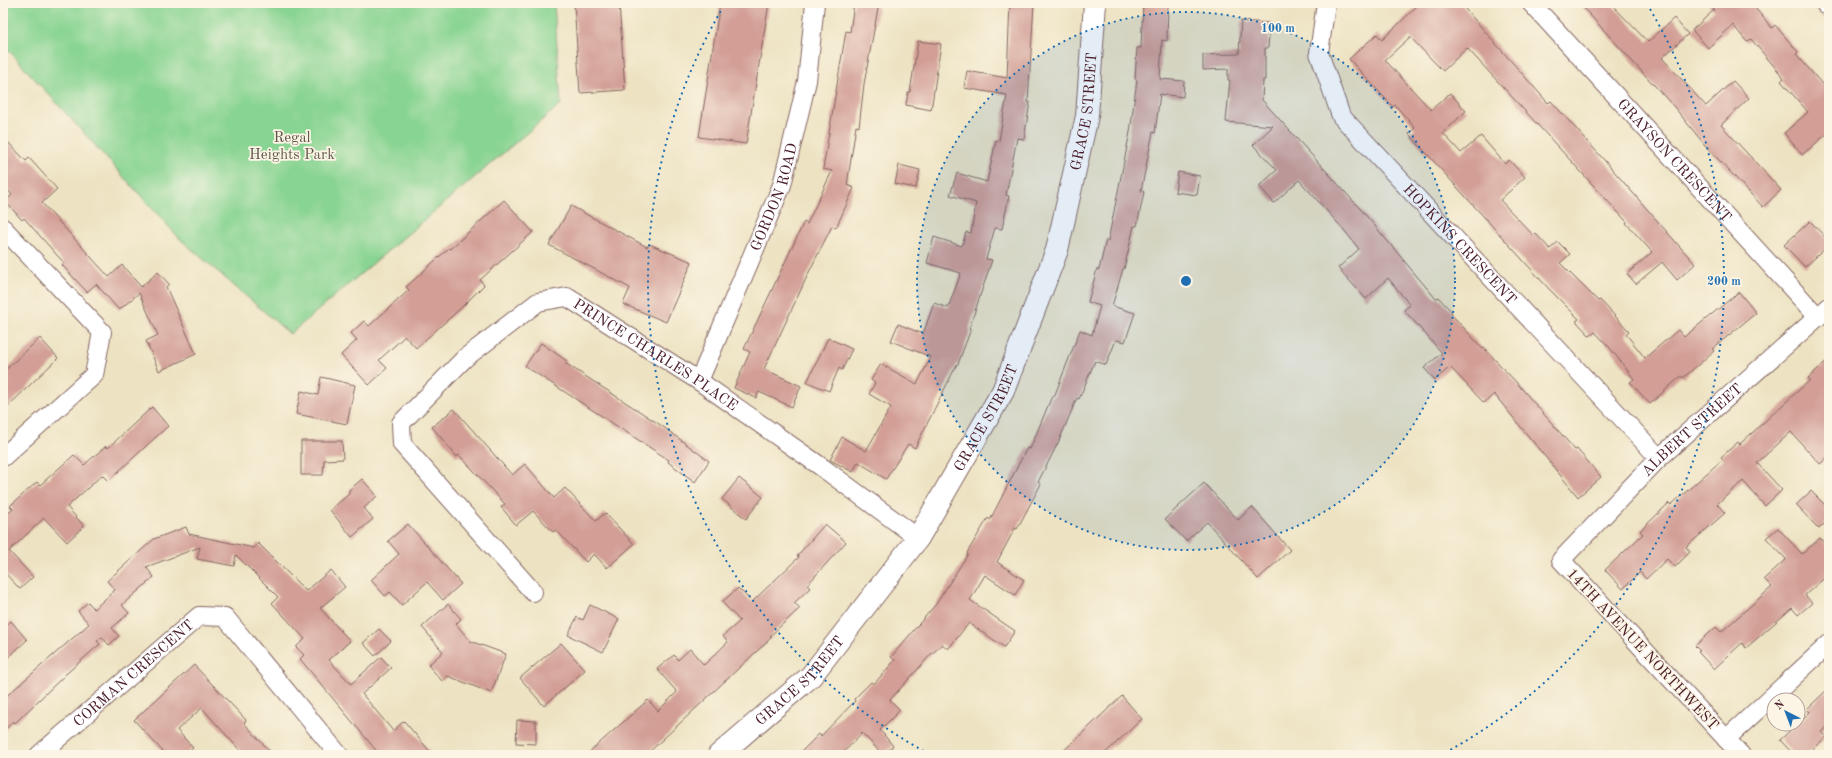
<svg xmlns="http://www.w3.org/2000/svg" width="1832" height="758" viewBox="0 0 1832 758" font-family="'Old Standard TT',serif">
	<style>
		.green { fill: #88d492; stroke: #697a5e }
		.building { fill: #d29e95 }
		.lines { fill: none; stroke-linecap: round; stroke-linejoin: round }
		.street-casing { stroke: #836460; stroke-width: 20 }
		.secondary-casing { stroke: #836460; stroke-width: 24 }
		.street { stroke: #fff; stroke-width: 18 }
		.secondary { stroke: #fff; stroke-width: 22 }
		.ring { fill: none; stroke: #1f6fb2; stroke-width: 2; stroke-dasharray: 2 4 }
		.labels { text-anchor: middle; stroke-width: 3.5; stroke-linejoin: round; paint-order: stroke }
		.street-label { font-size: 15px; fill: #4a1f2b; stroke: #fcf5e5 }
		.park-label { font-size: 15px; fill: #5d554a; stroke: #fcf5e5 }
		.centre { fill: #1f6fb2; stroke: #fcf5e5; stroke-width: 2 }
		.ring-label { font-size: 12px; text-anchor: middle; font-weight: bold; fill: #1f6fb2; stroke: #fcf5e5; stroke-width: 3.5; stroke-linejoin: round; paint-order: stroke }
	</style>
	<rect width="100%" height="100%" fill="#fcf5e5"/>
	<filter id="ink" filterUnits="userSpaceOnUse"><feTurbulence type="fractalNoise" baseFrequency=".025" numOctaves="2"/><feDisplacementMap in="SourceGraphic" scale="8" xChannelSelector="R" yChannelSelector="G"/><feConvolveMatrix kernelMatrix="1 2 1 2 8 2 1 2 1" color-interpolation-filters="sRGB"/></filter>
	<filter id="wash" filterUnits="userSpaceOnUse"><feTurbulence type="fractalNoise" baseFrequency=".012" numOctaves="4" result="noise"/><feDisplacementMap in="SourceGraphic" scale="16" xChannelSelector="R" yChannelSelector="G"/><feGaussianBlur stdDeviation="0.9" result="paint"/><feColorMatrix in="noise" values="0 0 0 0 0 0 0 0 0 0 0 0 0 0 0 0 0 1.4 0 .05"/><feComposite in="paint" operator="in"/></filter>
	<g filter="url(#wash)">
		<rect width="100%" height="100%" fill="#ede3c3"/>
		<polygon class="green" points="3,3 554,3 561,104 290,334 180,239 3,44"/>
		<g id="blocks">
			<g class="building">
				<polygon points="574,3 619,3 625,90 580,93"/>
				<polygon points="720,3 769,3 746,144 699,137"/>
				<polygon points="854,3 879,3 864,84 859,127 856,126 847,185 854,188 836,228 832,226 810,270 764,369 801,386 792,407 759,392 756,398 734,388 750,352 744,349 804,222 807,224 832,171 823,169 846,31 850,32"/>
				<polygon points="1010,3 1034,3 1028,102 1030,102 1024,139 1017,138 1006,195 1009,196 1002,229 995,228 986,259 992,260 969,329 971,329 958,364 957,364 915,448 908,444 886,479 858,462 853,472 830,460 842,437 866,451 891,407 869,394 875,383 871,380 881,364 917,384 931,357 891,341 898,324 923,334 934,303 948,308 961,273 927,263 934,237 962,246 966,232 971,233 976,203 950,195 957,173 987,182 996,140 999,141 1007,95 964,88 967,71 1007,78"/>
				<polygon points="1143,3 1168,4 1167,41 1162,40 1160,79 1184,81 1183,97 1160,94 1155,133 1153,132 1141,191 1144,192 1137,226 1134,226 1124,269 1123,269 1112,306 1135,313 1125,342 1116,340 1106,365 1095,361 1079,399 1077,398 1058,443 1038,482 1041,484 1017,529 1015,528 997,562 1024,580 1015,595 985,575 970,600 1015,631 1004,647 969,623 948,649 942,644 934,652 933,652 890,700 900,710 880,730 893,746 883,755 862,733 841,755 798,755 819,734 821,736 855,701 854,699 871,682 874,684 895,660 891,657 936,604 968,554 967,553 988,518 990,520 1027,448 1030,449 1052,396 1054,397 1080,330 1092,335 1100,306 1088,302 1097,269 1099,270 1106,240 1108,241 1130,132 1137,80 1135,79 1137,48 1141,48"/>
				<polygon points="1420,3 1460,3 1548,103 1551,101 1605,161 1695,264 1677,280 1662,262 1636,284 1627,274 1652,252 1626,223 1627,222 1467,48 1443,71 1410,37 1385,60 1431,110 1450,93 1466,111 1443,133 1461,153 1481,136 1505,164 1509,160 1525,177 1500,200 1534,236 1536,234 1550,249 1558,242 1570,254 1560,263 1598,301 1600,300 1629,331 1626,334 1645,358 1678,330 1684,337 1739,292 1756,313 1712,349 1714,351 1683,378 1681,376 1650,404 1630,382 1634,379 1610,348 1595,332 1590,336 1576,321 1579,319 1549,289 1409,134 1415,128 1395,105 1393,107 1349,59 1377,34 1382,40"/>
				<polygon points="1579,3 1610,3 1648,42 1674,18 1688,34 1662,58 1706,106 1733,81 1749,98 1721,125 1781,190 1763,207 1704,144 1675,108"/>
				<polygon points="1707,3 1751,3 1772,28 1775,25 1798,52 1796,54 1829,92 1829,132 1802,155 1784,133 1808,112 1781,81 1784,78 1751,39 1747,42 1733,25 1708,48 1692,30 1714,10"/>
				<polygon points="1241,21 1270,23 1268,48 1265,48 1265,80 1263,80 1262,100 1364,213 1436,299 1438,297 1452,312 1451,314 1483,349 1484,348 1516,382 1575,450 1577,449 1601,477 1578,497 1494,394 1484,403 1450,367 1435,380 1424,368 1442,353 1404,310 1410,305 1388,278 1366,299 1338,268 1359,249 1344,230 1299,180 1274,203 1259,186 1277,170 1253,145 1273,126 1226,122 1230,80 1228,80 1228,69 1203,70 1203,55 1239,54"/>
				<polygon points="918,41 941,44 931,110 906,105 908,92 910,92"/>
				<polygon points="3,137 26,161 29,158 57,189 42,203 109,277 122,265 141,287 158,272 169,284 166,287 196,354 159,371 146,341 158,335 139,293 119,310 96,284 87,292 62,265 64,263 24,218 22,220 5,201 12,195 3,184"/>
				<polygon points="899,165 920,170 916,188 895,184"/>
				<polygon points="1178,172 1200,176 1197,195 1175,192"/>
				<polygon points="504,200 533,232 480,280 484,285 461,308 416,348 405,336 379,360 387,368 369,385 341,355 357,340 351,333 364,321 369,326 409,290 406,287 449,248 450,249"/>
				<polygon points="571,206 647,247 649,244 692,262 666,322 623,304 630,288 549,245"/>
				<polygon points="1810,221 1829,241 1829,245 1805,267 1784,245"/>
				<polygon points="40,338 58,358 3,411 3,372"/>
				<polygon points="828,338 852,349 842,370 839,368 829,391 807,382"/>
				<polygon points="541,343 567,361 565,363 662,426 709,461 695,482 668,462 669,460 525,366"/>
				<polygon points="1829,359 1829,456 1820,464 1791,432 1757,463 1782,490 1765,506 1743,481 1717,504 1725,513 1686,547 1690,552 1675,567 1667,559 1646,579 1640,572 1623,589 1605,570 1643,534 1640,531 1669,503 1671,505 1723,459 1721,457 1738,442 1740,444 1810,380 1808,378"/>
				<polygon points="321,377 355,385 347,424 296,414 301,391 318,395"/>
				<polygon points="152,407 168,426 108,481 102,475 67,507 84,526 67,542 44,518 9,551 33,577 20,589 3,571 3,518 13,509 10,506 37,482 40,485 74,455 84,465 106,446 108,448"/>
				<polygon points="454,409 512,475 525,464 554,498 565,488 596,521 605,513 634,544 607,568 594,554 586,562 556,530 553,532 533,511 516,525 501,507 505,504 459,455 457,457 432,427"/>
				<polygon points="301,441 342,441 343,459 324,460 323,475 301,475"/>
				<polygon points="739,478 763,497 746,519 722,499"/>
				<polygon points="362,479 377,496 364,508 373,519 352,537 330,510 349,494 349,490"/>
				<polygon points="1204,483 1238,520 1252,507 1290,550 1258,579 1207,522 1186,541 1165,519"/>
				<polygon points="1811,491 1829,509 1829,519 1819,529 1796,505"/>
				<polygon points="408,524 461,584 443,600 427,582 402,605 390,592 385,596 371,580 399,554 388,541"/>
				<polygon points="825,524 846,542 807,585 810,588 794,603 800,608 770,636 772,637 646,755 586,755 648,700 658,711 677,692 657,669 674,655 678,660 690,649 704,665 728,642 723,636 740,621 722,602 738,588 752,602 799,557 797,556"/>
				<polygon points="186,527 189,534 254,548 258,543 306,591 331,570 345,587 320,608 350,641 329,660 351,684 381,657 391,668 362,694 393,731 404,721 433,755 380,755 300,659 304,655 296,647 305,639 272,603 278,597 236,555 234,566 197,559 200,547 146,567 154,577 122,605 129,613 112,628 119,636 109,645 102,637 97,641 100,644 67,673 15,723 13,721 3,732 3,699 89,624 78,611 88,602 94,609 115,590 107,581 154,539"/>
				<polygon points="1778,528 1802,554 1820,538 1829,549 1829,574 1805,595 1812,603 1798,615 1792,608 1746,648 1742,643 1714,669 1698,652 1700,651 1695,646 1716,627 1721,632 1772,587 1764,579 1786,559 1766,538"/>
				<polygon points="448,604 461,619 456,624 470,641 506,654 491,693 448,676 442,681 428,665 443,652 422,627"/>
				<polygon points="590,605 619,619 603,652 568,635 577,617 583,620"/>
				<polygon points="11,621 27,640 3,662 3,628"/>
				<polygon points="379,629 391,641 375,656 363,643"/>
				<polygon points="561,643 585,670 544,706 520,678"/>
				<polygon points="194,665 246,720 244,723 273,755 244,755 202,708 177,730 193,748 185,755 166,755 134,720"/>
				<polygon points="1829,688 1829,725 1821,732 1826,737 1806,755 1794,755 1780,740 1810,712 1807,709"/>
				<polygon points="1122,696 1142,719 1103,755 1059,755"/>
				<polygon points="517,720 536,721 536,744 516,743"/>
			</g>
		</g>
	</g>
	<g filter="url(#ink)">
		<use href="#blocks" fill-opacity="0" stroke="#836460" stroke-width="1"/>
		<g class="lines">
			<defs>
				<g id="street">
					<path id="s1" d="M1326,3L1319,53L1341,116L1659,458"/>
					<path id="s2" d="M1531,3L1818,317"/>
					<polyline points="3,228 102,332 94,375 3,457"/>
					<path id="s3" d="M699,381L782,185L807,81L815,3"/>
					<path id="s4" d="M533,592L402,444L401,423L465,358L538,302L567,297L699,381L823,468L918,538"/>
					<polyline points="1726,739 1829,644"/>
					<path id="s5" d="M39,755L199,616L225,617L339,755"/>
					<path id="s6" d="M1741,755L1561,560L1659,458L1829,307"/>
				</g>
				<g id="secondary">
					<polyline points="1827,3 1829,5"/>
					<path id="s7" d="M719,755L811,676L918,538L1003,391L1057,250L1087,116L1095,3"/>
				</g>
			</defs>
			<use href="#street" class="street-casing"/>
			<use href="#secondary" class="secondary-casing"/>
			<use href="#street" class="street"/>
			<use href="#secondary" class="secondary"/>
		</g>
	</g>
	<circle cx="1186" cy="281" r="269" fill="#1f6fb2" fill-opacity=".12"/>
	<g class="ring">
		<circle cx="1186" cy="281" r="269"/>
		<path d="M929 754A538 538 0 0 1 725 4M1647 4A538 538 0 0 1 1443 754"/>
	</g>
	<g class="labels">
		<g class="street-label">
			<text dy="5" stroke="none"><textPath href="#s7" startOffset="758">GRACE STREET</textPath></text>
			<text dy="5" stroke="none"><textPath href="#s2" startOffset="213">GRAYSON CRESCENT</textPath></text>
			<text dy="5" stroke="none"><textPath href="#s3" startOffset="199">GORDON ROAD</textPath></text>
			<text dy="5" stroke="none"><textPath href="#s1" startOffset="292">HOPKINS CRESCENT</textPath></text>
			<text dy="5" stroke="none"><textPath href="#s4" startOffset="537">PRINCE CHARLES PLACE</textPath></text>
			<text dy="5" stroke="none"><textPath href="#s7" startOffset="434">GRACE STREET</textPath></text>
			<text dy="5" stroke="none"><textPath href="#s6" startOffset="450">ALBERT STREET</textPath></text>
			<text transform="translate(1643 649) rotate(47)" y="5">14TH AVENUE NORTHWEST</text>
			<text dy="5" stroke="none"><textPath href="#s5" startOffset="125">CORMAN CRESCENT</textPath></text>
			<text dy="5" stroke="none"><textPath href="#s7" startOffset="110">GRACE STREET</textPath></text>
		</g>
		<g class="park-label">
			<text x="292" y="142">Regal<tspan x="292" dy="17">Heights Park</tspan></text>
		</g>
	</g>
	<circle cx="1186" cy="281" r="6" class="centre"/>
	<g class="ring-label">
		<text x="1278" y="32">100 m</text>
		<text x="1724" y="285">200 m</text>
	</g>
	<rect width="1832" height="758" fill="none" stroke="#fcf5e5" stroke-width="16"/>
	<g transform="translate(1786 712) rotate(318)"><circle r="19" fill="#fcf5e5" stroke="#b59f9b"/>
	<path d="M0-3L7 15L0 10L-7 15Z" fill="#1f6fb2"/>
	<text y="-6" font-size="11" font-weight="bold" text-anchor="middle" fill="#4a1f2b">N</text>
	</g>
</svg>
